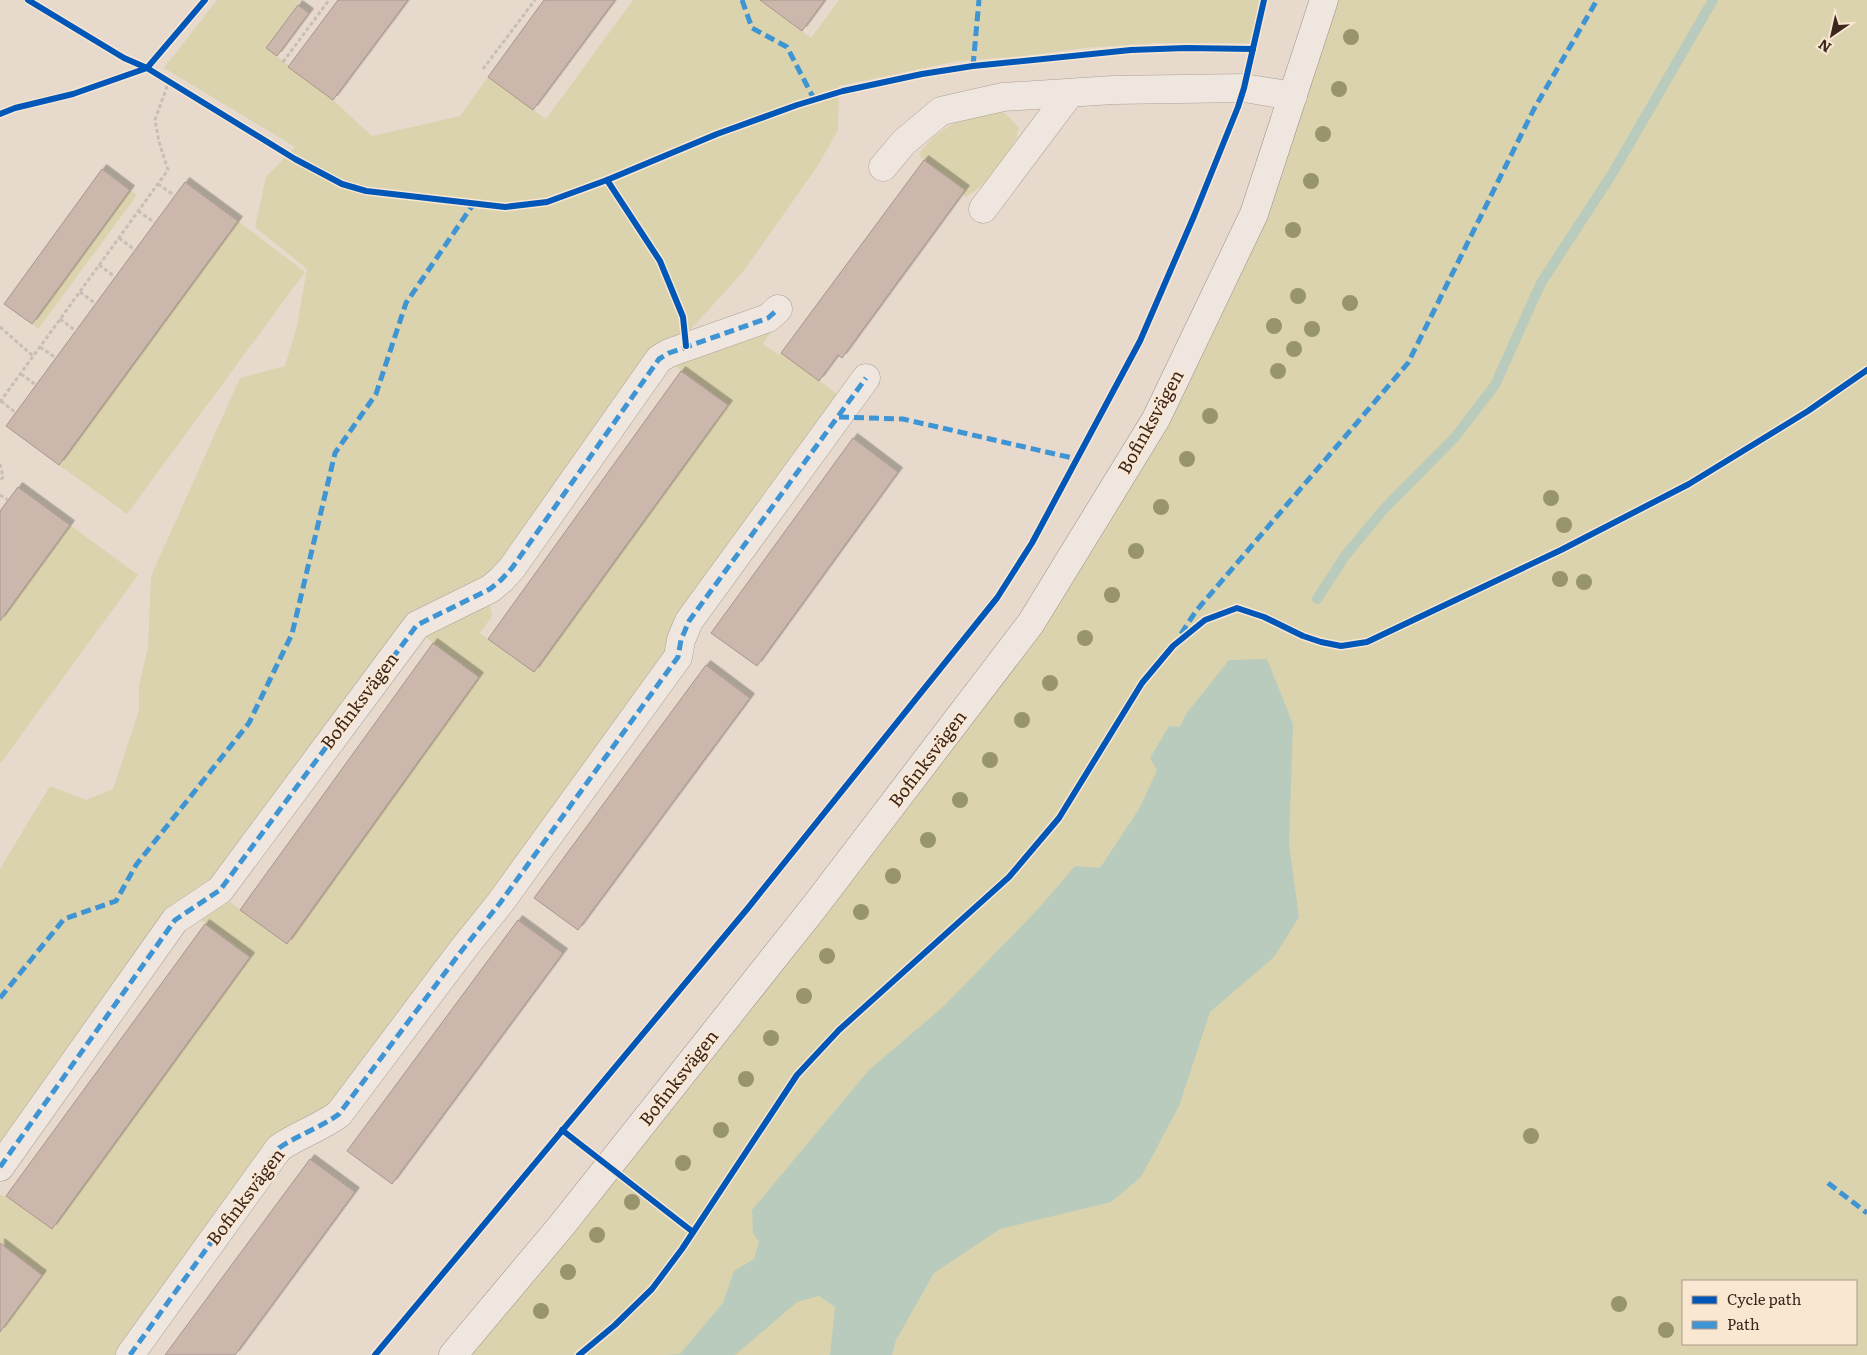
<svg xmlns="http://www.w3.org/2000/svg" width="1867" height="1355" viewBox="0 0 1867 1355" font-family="Literata,serif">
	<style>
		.green { fill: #dbd3ae; fill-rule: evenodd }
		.water { fill: #b8cbbc }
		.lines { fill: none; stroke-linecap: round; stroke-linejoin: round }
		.stream { stroke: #b8cbbc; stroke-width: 10 }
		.building { fill: #ccb7ad; stroke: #a8958c; filter: url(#shadow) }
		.street-casing { stroke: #aca096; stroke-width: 29 }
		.secondary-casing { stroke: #9c8f86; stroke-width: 29 }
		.path { stroke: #c7beb6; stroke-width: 3; stroke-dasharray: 4 2.5; stroke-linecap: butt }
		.street { stroke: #efe7df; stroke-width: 28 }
		.secondary { stroke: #efe7df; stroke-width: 28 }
		.quiet { stroke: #3f95d4; stroke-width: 5; stroke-dasharray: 10 5; stroke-linecap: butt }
		.cycleway-casing { stroke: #f9e7d2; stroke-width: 9 }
		.cycleway { stroke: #0057b8; stroke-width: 6 }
		.tree { fill: #98946e }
		.labels { text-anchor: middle; stroke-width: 4.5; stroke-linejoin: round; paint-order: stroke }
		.street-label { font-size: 18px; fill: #3d261c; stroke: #f9e7d2 }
	</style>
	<defs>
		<filter id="shadow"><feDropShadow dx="4.5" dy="-4.5" stdDeviation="0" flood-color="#0004"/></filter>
	</defs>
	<rect width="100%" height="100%" fill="#e7dacd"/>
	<g class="green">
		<polygon points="217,0 301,0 266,48 333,100 372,136 460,116 488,77 546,119 633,0 760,0 811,38 839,0 1259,0 1251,43 1157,43 1084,48 1025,56 958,61 839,86 838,130 817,167 742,273 669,353 512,568 417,625 220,890 175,920 0,1167 0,869 50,786 86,800 113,789 139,710 139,686 148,647 151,576 240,378 285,366 297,326 307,269 255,227 266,177 295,147 164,68"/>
		<path d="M1324,0H1867V1355H453L1031,623L1254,214ZM1683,1281H1856V1344H1683Z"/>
		<path d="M991,109L1005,113L1019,128C1017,134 1016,142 1013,148C1005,163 981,189 966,197L962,194L965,190L921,158L919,154C936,129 963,117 991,109Z"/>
		<polygon points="130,190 137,195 38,329 32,324"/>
		<polygon points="238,221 305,272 127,514 59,465"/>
		<polygon points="776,324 763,344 779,355 781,353 836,393 836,401 665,657 347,1092 316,1113 119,1355 0,1355 0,1332 42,1275 0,1243 0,1195 6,1196 52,1229 250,957 196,916 223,897 287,944 479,677 433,643 426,637 426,633 489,599 492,616 480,633 534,672 728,405 681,371 673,363"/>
		<polygon points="70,525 138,575 0,764 0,621"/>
	</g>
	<polygon class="water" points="1267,659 1293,724 1289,844 1299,917 1274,957 1210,1012 1179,1106 1141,1177 1111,1202 1000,1229 934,1273 896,1340 892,1355 830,1355 835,1307 819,1296 797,1302 735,1355 666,1355 680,1354 723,1303 734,1271 754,1259 759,1242 753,1233 752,1210 869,1070 944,1006 1039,908 1075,866 1100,868 1139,809 1157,770 1150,758 1169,726 1180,727 1186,714 1229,660"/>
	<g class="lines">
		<polyline class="stream" points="1317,599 1345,556 1383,510 1456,436 1495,385 1541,283 1612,174 1713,0"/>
	</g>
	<g class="building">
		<polygon points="338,0 408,0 333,100 288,67"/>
		<polygon points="544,0 615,0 533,110 488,77"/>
		<polygon points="760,0 825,0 802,31"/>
		<polygon points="298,5 309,13 277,56 266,48"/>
		<polygon points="924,160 965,190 842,358 838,355 819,381 781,353"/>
		<polygon points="102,169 130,190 32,324 4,304"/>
		<polygon points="185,182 238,221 59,465 6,426"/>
		<polygon points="681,371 728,405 534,672 488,639"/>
		<polygon points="853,438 898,472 757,666 711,633"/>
		<polygon points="18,487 70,525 0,621 0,511"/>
		<polygon points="433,643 479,677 287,944 240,910"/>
		<polygon points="706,665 750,698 578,930 534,898"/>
		<polygon points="518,920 563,953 392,1184 347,1151"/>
		<polygon points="205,924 250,957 52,1229 6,1196"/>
		<polygon points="310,1159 355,1192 235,1355 165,1355"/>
		<polygon points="0,1243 42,1275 0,1332"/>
	</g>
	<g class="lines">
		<defs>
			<g id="street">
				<polyline points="883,167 904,142 941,111 1003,97 1113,90 1244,88 1293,96"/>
				<polyline points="983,209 1070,93"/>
				<polyline points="0,1167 175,920 220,890 417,625 490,589 501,580 512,568 659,359 669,353 768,318 778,309"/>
				<path d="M130,1355L279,1148C298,1135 320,1128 339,1114L463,949L500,903L678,657L681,640L689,621L866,378"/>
			</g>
			<polyline id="secondary" points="453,1355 562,1225 815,906 1031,623 1156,419 1254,214 1324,0"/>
		</defs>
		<use href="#street" class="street-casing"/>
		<use href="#secondary" class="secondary-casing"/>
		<g class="path">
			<polyline points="283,62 329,0"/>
			<polyline points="483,69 535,0"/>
			<polyline points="158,184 175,196"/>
			<polyline points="138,211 155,223"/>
			<polyline points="119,238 135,250"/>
			<polyline points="99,265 115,277"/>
			<polyline points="80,292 96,304"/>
			<polyline points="60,319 76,331"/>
			<polyline points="0,327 33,356"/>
			<polyline points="40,347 56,358"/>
			<polyline points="21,374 36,385"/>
			<polyline points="1,401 16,413"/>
			<polyline points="0,402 168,170 159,142 155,120 169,81"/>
			<polyline points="0,464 3,477 0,481"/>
			<polyline points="0,495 8,500"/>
		</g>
		<use href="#street" class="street"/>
		<use href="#secondary" class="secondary"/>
		<g class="quiet">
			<polyline points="742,0 752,28 787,47 814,99"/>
			<polyline points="973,66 979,0"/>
			<polyline points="839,417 903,419 1077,459"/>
			<polyline points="1181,634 1196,611 1408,363 1534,109 1597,0"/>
			<polyline points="0,998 64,919 116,901 136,865 249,723 292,634 335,453 376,394 406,303 474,203"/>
			<polyline points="0,1167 175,920 220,890 417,625 490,589 501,580 512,568 659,359 669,353 768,318 778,309"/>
			<polyline points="1828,1183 1867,1213"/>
			<path d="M130,1355L279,1148C298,1135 320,1128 339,1114L463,949L500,903L678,657L681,640L689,621L866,378"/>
		</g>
		<defs>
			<g id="cycleway">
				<polyline points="28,0 124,58 147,68 295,159 342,184 366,191 505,207 547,202 607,180 717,134 797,105 843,91 922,74 973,66 1131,50 1186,48 1253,49"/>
				<polyline points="0,114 15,108 73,94 147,68 205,0"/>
				<polyline points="607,180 660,261 683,317 686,346"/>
				<polyline points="562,1130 693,1232"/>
				<polyline points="375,1355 748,908 997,598 1032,543 1140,341 1194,216 1238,107 1244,88 1264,0"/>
				<polyline points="579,1355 615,1325 652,1289 682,1249 797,1075 839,1030 1009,877 1059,818 1142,683 1173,646 1205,620 1237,608 1264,617 1303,636 1321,642 1341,646 1367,642 1561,550 1689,484 1808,411 1867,370"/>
			</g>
		</defs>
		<use href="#cycleway" class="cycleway-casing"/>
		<use href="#cycleway" class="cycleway"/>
	</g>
	<g class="tree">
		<circle cx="1351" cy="37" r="8"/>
		<circle cx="1339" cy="89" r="8"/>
		<circle cx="1323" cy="134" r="8"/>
		<circle cx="1311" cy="181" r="8"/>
		<circle cx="1293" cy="230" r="8"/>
		<circle cx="1298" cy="296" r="8"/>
		<circle cx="1350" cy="303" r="8"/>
		<circle cx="1274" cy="326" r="8"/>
		<circle cx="1312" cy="329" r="8"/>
		<circle cx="1294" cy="349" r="8"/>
		<circle cx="1278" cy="371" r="8"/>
		<circle cx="1210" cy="416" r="8"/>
		<circle cx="1187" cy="459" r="8"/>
		<circle cx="1551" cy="498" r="8"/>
		<circle cx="1161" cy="507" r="8"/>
		<circle cx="1564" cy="525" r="8"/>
		<circle cx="1136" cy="551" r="8"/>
		<circle cx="1560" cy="579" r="8"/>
		<circle cx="1584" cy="582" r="8"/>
		<circle cx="1112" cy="595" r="8"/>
		<circle cx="1085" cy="638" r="8"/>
		<circle cx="1050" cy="683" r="8"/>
		<circle cx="1022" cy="720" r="8"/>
		<circle cx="990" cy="760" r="8"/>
		<circle cx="960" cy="800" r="8"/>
		<circle cx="928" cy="840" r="8"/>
		<circle cx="893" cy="876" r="8"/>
		<circle cx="861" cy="912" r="8"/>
		<circle cx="827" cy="956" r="8"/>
		<circle cx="804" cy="996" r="8"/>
		<circle cx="771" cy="1038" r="8"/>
		<circle cx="746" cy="1079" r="8"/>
		<circle cx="721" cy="1130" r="8"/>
		<circle cx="1531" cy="1136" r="8"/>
		<circle cx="683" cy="1163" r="8"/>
		<circle cx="632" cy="1202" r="8"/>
		<circle cx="597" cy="1235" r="8"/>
		<circle cx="568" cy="1272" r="8"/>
		<circle cx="1619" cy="1304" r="8"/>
		<circle cx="541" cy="1311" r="8"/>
		<circle cx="1666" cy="1330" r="8"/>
	</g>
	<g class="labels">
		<g class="street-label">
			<text transform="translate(1151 422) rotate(-61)" y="6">Bofinksvägen</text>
			<text transform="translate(360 701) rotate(-53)" y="6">Bofinksvägen</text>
			<text transform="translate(928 759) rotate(-53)" y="6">Bofinksvägen</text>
			<text transform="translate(679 1078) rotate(-52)" y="6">Bofinksvägen</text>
			<text transform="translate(246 1197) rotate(-53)" y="6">Bofinksvägen</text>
		</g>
	</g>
	<rect x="1682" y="1280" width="175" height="65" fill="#f9e7d2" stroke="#ae9a89"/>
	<rect x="1692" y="1296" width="25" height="8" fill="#0057b8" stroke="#ae9a89"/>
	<text x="1727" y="1305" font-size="15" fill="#3d261c">Cycle path</text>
	<rect x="1692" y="1321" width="25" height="8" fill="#3f95d4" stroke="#ae9a89"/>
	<text x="1727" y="1330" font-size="15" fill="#3d261c">Path</text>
	<g transform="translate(1832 35) rotate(214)" stroke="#f9e7d2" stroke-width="4" paint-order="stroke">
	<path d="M0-4L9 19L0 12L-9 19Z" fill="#3d261c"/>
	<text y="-8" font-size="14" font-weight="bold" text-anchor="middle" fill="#3d261c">N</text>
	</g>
</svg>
